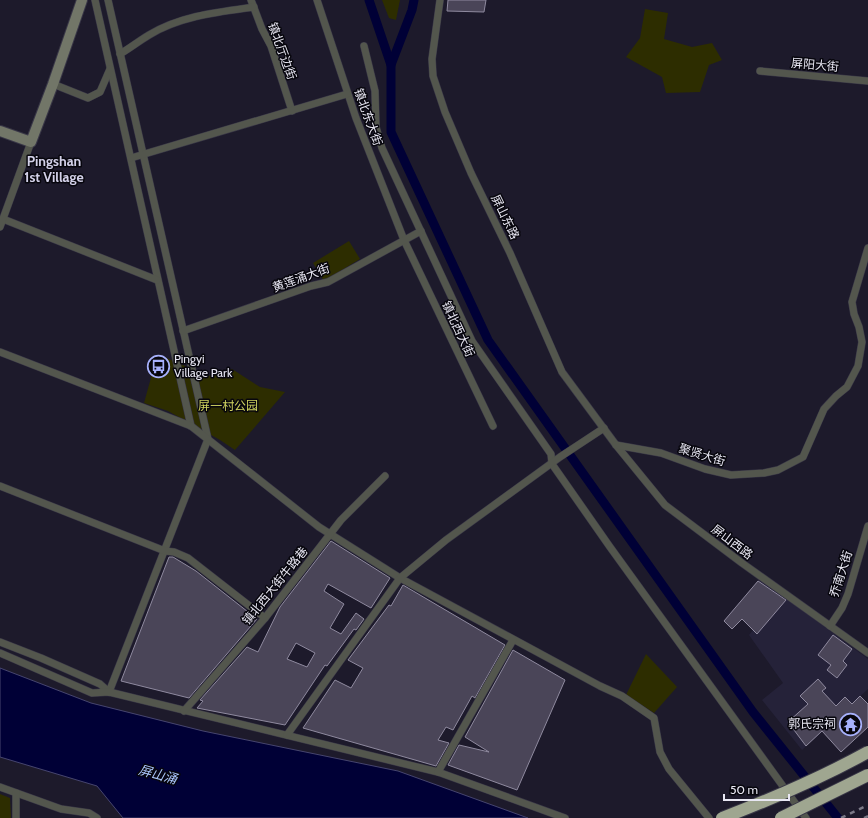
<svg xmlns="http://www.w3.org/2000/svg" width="868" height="818" viewBox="0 0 868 818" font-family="Cabin,'Noto Sans SC',sans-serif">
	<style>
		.built { fill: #252239 }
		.green { fill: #2d2d00 }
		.water { fill: #000036; stroke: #46456f }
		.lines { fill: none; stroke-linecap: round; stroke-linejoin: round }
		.canal { stroke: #000036; stroke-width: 9 }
		.building { fill: #4a4558; stroke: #8f8a9f; fill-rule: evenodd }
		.street-casing { stroke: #393747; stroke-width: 8 }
		.secondary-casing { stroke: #393747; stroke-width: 12 }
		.street { stroke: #53564d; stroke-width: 7 }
		.secondary { stroke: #727668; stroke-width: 10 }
		.rail { stroke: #7b7987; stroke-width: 2.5; stroke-dasharray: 5 5; stroke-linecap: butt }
		.highway-bridge-casing { stroke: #393747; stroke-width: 14; stroke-linecap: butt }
		.highway-bridge { stroke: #9fa690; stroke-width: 12 }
		.labels { text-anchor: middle; stroke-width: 3; stroke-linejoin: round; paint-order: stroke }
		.street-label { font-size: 12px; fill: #e8e7f3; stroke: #07060d }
		.poi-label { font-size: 12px; fill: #e8e7f3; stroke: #07060d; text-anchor: start }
		.park-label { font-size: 12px; fill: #cfd25f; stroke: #07060d }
		.water-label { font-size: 13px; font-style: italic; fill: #abc6fd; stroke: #07060d }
		.quarter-label { font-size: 14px; font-weight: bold; fill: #d3d1e9; stroke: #07060d }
	</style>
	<rect width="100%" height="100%" fill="#1d1a2b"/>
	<polygon class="built" points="760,579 868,659 868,689 802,750 762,700 783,683 749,635 753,630 742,619 732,629 724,621"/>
	<g class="green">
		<polygon points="382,0 400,0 396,20 389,18"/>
		<polygon points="645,9 668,13 664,39 692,47 712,43 722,60 709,65 700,92 666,93 662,77 626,57 640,38"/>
		<polygon points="349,241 360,259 324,281 313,263"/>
		<polygon points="160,355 208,376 232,369 260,387 285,392 235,450 220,440 168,411 144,403 152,374 154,374"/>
		<polygon points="646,654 677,687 654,713 626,695"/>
		<polygon points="0,794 10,798 11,818 0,818"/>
	</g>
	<polygon class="water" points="0,668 91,703 203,731 398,771 528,818 123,818 97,786 0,757"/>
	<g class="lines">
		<g class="canal">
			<polyline points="369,0 391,65"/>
			<polyline points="414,0 412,10 391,65 391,132 488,340 753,712 838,818"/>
		</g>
	</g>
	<g class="building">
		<polygon points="448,0 486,0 484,12 447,11"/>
		<path d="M331,541L390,578L371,608L328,584L324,591L344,604L330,628L341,634L356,613L364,619L356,630L354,629L327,666L325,665L285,725L197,708L203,701L200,700L247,647L258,652L280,607ZM296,643L315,653L307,667L287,659Z"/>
		<polygon points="169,557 173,557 196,571 257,619 189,698 121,681"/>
		<polygon points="758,581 786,600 757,634 742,619 732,629 724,621"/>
		<polygon points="403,585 505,645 475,698 472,696 453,730 446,727 438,740 449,743 436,766 303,728 335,680 351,688 363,668 348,660 389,605 391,606"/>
		<polygon points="833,635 852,649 843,661 847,665 837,678 827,670 831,665 818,655"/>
		<polygon points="513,650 565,680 517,790 448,765 459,745 489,752 465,737"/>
		<polygon points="818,679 826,688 822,691 836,706 845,697 852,704 860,696 868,704 868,727 841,752 822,731 806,746 788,722 808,704 800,696"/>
	</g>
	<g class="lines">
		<defs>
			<g id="street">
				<polyline points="95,0 191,426"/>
				<polyline points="108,0 208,439 109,692"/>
				<polyline points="251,0 262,29 271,46 292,111"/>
				<polyline points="317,0 356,118 404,240 493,426"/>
				<polyline points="440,0 432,59 433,76 445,112 471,173 510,253 562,372 616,445 665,505 742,563 868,653"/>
				<polyline points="364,46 375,91 376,127 382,148 472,341 551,454 552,464 610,547 806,818"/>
				<path d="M120,54C130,48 139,41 149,35C180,16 218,12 254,7"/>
				<polyline points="760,71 868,81"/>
				<polyline points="53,84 88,98 100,92 110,69"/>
				<polyline points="131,158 347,94"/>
				<polyline points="3,219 157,280"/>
				<polyline points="0,227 31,142"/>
				<polyline points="183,331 311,286 328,282 421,231"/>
				<polyline points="0,352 191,426 319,527 400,578 600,686 622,696 654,718 660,752 669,769 709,818"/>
				<polyline points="616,445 661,453 705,469 731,475 764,473 778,470 803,457 824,409 836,396 847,387 858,366 862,342 859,327 854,314 852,302 868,248"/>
				<polyline points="0,486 165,551 174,552 188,558 265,618"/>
				<polyline points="830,626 842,608 848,594 868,526"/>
				<polyline points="0,642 41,658 100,684 109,692"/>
				<polyline points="0,653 92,693 109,692 438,772 565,818"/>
				<polyline points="184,711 265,618 341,520 385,476"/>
				<polyline points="287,735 400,578 446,540 560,457 604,428"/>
				<polyline points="438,772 513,640"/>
				<polyline points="0,787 61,809 89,813 97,818"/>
				<polyline points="16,818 16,793"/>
			</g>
			<polyline id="secondary" points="0,131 31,142 53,84 82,0"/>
		</defs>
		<use href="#street" class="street-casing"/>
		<use href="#secondary" class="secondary-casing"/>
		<use href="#street" class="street"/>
		<use href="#secondary" class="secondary"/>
		<g class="rail">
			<polyline points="841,818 868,805"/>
			<polyline points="864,818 868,816"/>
		</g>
		<defs>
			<g id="highway-bridge">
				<path d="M722,818C772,799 821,778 868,752"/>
				<polyline points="781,818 868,775"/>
			</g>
		</defs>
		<use href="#highway-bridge" class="highway-bridge-casing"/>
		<use href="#highway-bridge" class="highway-bridge"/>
	</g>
	<defs>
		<symbol id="bus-ring" viewBox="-11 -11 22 22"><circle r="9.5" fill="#07060d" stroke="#a7b1fc" stroke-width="1.5"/><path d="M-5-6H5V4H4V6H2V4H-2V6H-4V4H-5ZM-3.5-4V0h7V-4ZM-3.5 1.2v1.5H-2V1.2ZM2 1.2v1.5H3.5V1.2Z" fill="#a7b1fc"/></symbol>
		<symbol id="temple-ring" viewBox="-11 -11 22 22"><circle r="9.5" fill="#07060d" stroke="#a7b1fc" stroke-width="1.5"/><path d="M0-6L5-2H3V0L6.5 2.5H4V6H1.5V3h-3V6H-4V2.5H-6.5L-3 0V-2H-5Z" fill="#a7b1fc"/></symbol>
	</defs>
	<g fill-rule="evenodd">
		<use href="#bus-ring" x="146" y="354" width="25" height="25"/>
		<use href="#temple-ring" x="838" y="712" width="25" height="25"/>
	</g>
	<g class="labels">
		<g class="street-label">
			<text transform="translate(282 51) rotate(70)" y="4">镇北厅边街</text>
			<text transform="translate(815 65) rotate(5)" y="4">屏阳大街</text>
			<text transform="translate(368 117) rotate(70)" y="4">镇北东大街</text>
			<text transform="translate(505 217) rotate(64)" y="4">屏山东路</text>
			<text transform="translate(301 278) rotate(-20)" y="4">黄莲涌大街</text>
			<text transform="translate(458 329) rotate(65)" y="4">镇北西大街</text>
			<text transform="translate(702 455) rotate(17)" y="4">聚贤大街</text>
			<text transform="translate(732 542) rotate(37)" y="4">屏山西路</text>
			<text transform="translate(841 574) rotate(-72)" y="4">乔南大街</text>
			<text transform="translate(275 586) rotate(-51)" y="4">镇北西大街牛路巷</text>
		</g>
		<g class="poi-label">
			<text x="174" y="363">Pingyi<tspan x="174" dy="14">Village Park</tspan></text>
			<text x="836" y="728" text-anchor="end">郭氏宗祠</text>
		</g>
		<g class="park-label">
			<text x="228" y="410">屏一村公园</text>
		</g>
		<g class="water-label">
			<text transform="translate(158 774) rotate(15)" y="5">屏山涌</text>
		</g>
		<g class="quarter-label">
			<text x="54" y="166">Pingshan<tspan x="54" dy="16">1st Village</tspan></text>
		</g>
	</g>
	<path d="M724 794v6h65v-6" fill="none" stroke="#e8e7f3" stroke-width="2"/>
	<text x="730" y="794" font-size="12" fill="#e8e7f3" stroke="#07060d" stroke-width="3" paint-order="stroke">50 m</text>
</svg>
